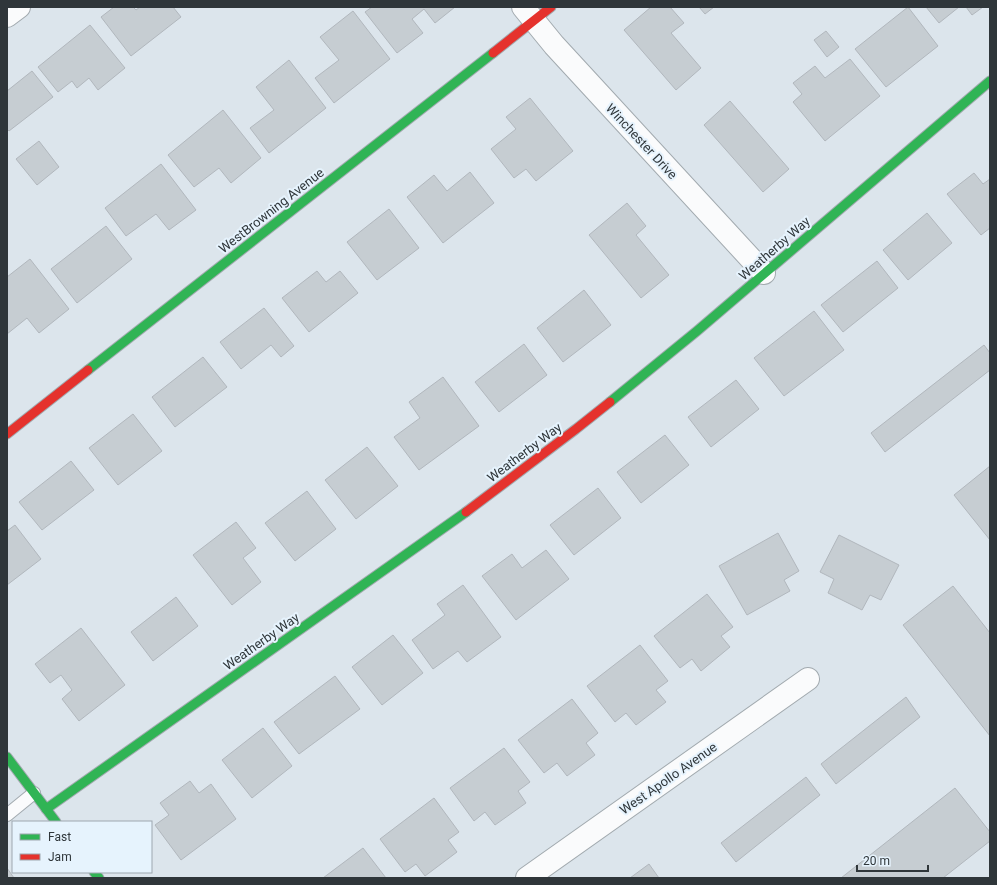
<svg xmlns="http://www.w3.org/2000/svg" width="997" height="885" viewBox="0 0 997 885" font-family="Roboto,sans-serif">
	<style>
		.building { fill: #c6cdd2; stroke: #b1b7bd }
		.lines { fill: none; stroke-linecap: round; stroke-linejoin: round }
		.lane-casing { stroke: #a2aaaf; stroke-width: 14 }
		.street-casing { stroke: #a2aaaf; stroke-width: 24 }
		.fast-casing { stroke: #a2aaaf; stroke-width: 11 }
		.jam-casing { stroke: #a2aaaf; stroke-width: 11 }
		.lane { stroke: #fafbfc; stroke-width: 12 }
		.street { stroke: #fafbfc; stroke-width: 22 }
		.fast { stroke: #30b455; stroke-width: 9 }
		.jam { stroke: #e5322d; stroke-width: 9 }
		.labels { text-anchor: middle; stroke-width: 4; stroke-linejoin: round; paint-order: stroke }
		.street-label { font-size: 13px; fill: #2f363a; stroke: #e6f3fd }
	</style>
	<rect width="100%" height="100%" fill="#dce5ec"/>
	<g class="building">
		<polygon points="114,7 133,7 136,10 140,7 173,7 181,17 131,56 101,17"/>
		<polygon points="372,7 455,7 435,23 424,9 412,19 423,33 397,53 365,12"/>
		<polygon points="651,7 670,7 684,23 671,33 701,68 676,90 624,30"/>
		<polygon points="699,7 714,7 705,14"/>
		<polygon points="908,7 938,46 886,87 855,49"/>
		<polygon points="926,7 959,7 939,23"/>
		<polygon points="966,7 983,7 972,15"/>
		<polygon points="353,11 390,59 334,103 315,78 339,60 320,37"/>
		<polygon points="90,25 125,68 98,90 89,78 77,88 72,81 58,92 38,67"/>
		<polygon points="826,31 839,47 827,57 814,40"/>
		<polygon points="850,59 880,96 825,141 793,102 802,94 793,83 815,66 825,78"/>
		<polygon points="289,60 326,108 269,153 250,128 274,110 256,87"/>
		<polygon points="32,71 53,97 9,131 7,129 7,91"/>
		<polygon points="530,98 573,151 536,181 526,169 514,178 491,149 516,129 506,117"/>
		<polygon points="730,101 789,169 763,192 704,125"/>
		<polygon points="223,110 261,158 231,183 219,168 194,187 168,155"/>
		<polygon points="39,141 59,167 37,185 16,159"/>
		<polygon points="161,164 196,210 169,230 156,214 126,236 105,208"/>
		<polygon points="470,172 494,203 443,243 407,197 434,175 447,191"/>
		<polygon points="974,173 983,184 990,179 990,228 981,235 947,194"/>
		<polygon points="627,203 646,226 636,235 669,275 641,298 589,235"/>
		<polygon points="389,209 419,248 377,280 347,242"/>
		<polygon points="927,213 952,243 908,280 883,250"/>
		<polygon points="106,226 132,259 77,303 51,269"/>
		<polygon points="30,259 69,309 39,333 27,318 7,334 7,277"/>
		<polygon points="877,261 898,288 843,332 821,305"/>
		<polygon points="317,271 326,282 340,271 358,293 309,332 282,298"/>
		<polygon points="584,290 611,325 563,362 537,328"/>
		<polygon points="264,308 294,346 281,357 271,345 241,369 220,342"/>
		<polygon points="814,311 844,350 784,396 754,358"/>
		<polygon points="524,344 547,375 499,412 475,382"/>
		<polygon points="984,345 990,353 990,370 885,452 871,433"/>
		<polygon points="203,357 227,387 175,427 152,397"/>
		<polygon points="443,377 479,426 419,470 394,437 420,418 409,402"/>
		<polygon points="736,380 759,409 711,447 688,417"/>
		<polygon points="133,414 162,451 118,485 89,448"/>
		<polygon points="665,435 689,465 641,503 617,472"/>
		<polygon points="367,447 398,486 356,519 325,480"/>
		<polygon points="71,461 94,490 42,530 19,502"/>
		<polygon points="990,466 990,540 954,495"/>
		<polygon points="598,488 621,518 574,555 550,525"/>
		<polygon points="307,491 336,529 295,561 265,523"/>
		<polygon points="236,522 256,548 243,558 261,582 232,605 193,555"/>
		<polygon points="15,525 41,559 7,585 7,531"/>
		<polygon points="778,533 799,571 784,580 790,591 747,615 719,566"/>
		<polygon points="839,535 899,565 881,600 870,595 862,610 828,593 834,579 820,572"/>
		<polygon points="546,550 569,579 516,620 482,576 512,554 522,568"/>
		<polygon points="463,585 501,637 467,662 458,651 433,669 412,640 445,615 437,604"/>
		<polygon points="953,586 990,633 990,736 903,625"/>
		<polygon points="707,594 733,627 721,636 730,647 701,671 692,659 680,668 654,636"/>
		<polygon points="176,597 198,626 153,661 131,632"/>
		<polygon points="81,628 125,685 79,721 62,699 72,690 61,675 50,683 35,664"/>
		<polygon points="393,635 423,673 382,705 352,667"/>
		<polygon points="640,645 668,681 656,690 666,702 636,725 626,713 615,722 587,686"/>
		<polygon points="335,676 360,709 299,754 274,722"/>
		<polygon points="906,697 920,717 836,784 821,764"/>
		<polygon points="572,699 598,733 586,743 595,755 567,776 557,763 544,773 518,740"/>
		<polygon points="263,728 292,766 252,798 222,760"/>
		<polygon points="504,748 530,782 518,791 526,803 495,825 485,812 474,821 450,788"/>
		<polygon points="806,777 820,795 736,862 721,843"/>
		<polygon points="190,781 199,793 211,784 236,819 181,860 155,825 169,815 160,803"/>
		<polygon points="955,788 990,832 990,841 943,878 841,878"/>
		<polygon points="434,798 459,832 448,840 457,852 425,876 416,864 405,872 380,839"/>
		<polygon points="363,848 386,878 323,878"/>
		<polygon points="649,864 659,878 630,878"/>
		<polygon points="7,868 14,878 7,878"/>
	</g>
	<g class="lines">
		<defs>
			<polyline id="lane" points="7,815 34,793"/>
			<g id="street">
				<polyline points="523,7 554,45 764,273"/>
				<polyline points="7,16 19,7"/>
				<polyline points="527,878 808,679"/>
			</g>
			<g id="fast">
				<polyline points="88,370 493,53"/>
				<polyline points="610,402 697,331 990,81"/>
				<polyline points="7,757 56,822"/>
				<polyline points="46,809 466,512"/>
				<polyline points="94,872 99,878"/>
			</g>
			<g id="jam">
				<polyline points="493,53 551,7"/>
				<polyline points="7,434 88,370"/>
				<polyline points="466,512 576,429 610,402"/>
			</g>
		</defs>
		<use href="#lane" class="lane-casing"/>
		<use href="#street" class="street-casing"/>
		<use href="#fast" class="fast-casing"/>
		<use href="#jam" class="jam-casing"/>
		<use href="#lane" class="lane"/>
		<use href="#street" class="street"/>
		<use href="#fast" class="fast"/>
		<use href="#jam" class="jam"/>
	</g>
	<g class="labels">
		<g class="street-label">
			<text transform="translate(642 141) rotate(47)" y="5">Winchester Drive</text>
			<text transform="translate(271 210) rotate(-38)" y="5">WestBrowning Avenue</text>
			<text transform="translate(774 248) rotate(-41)" y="5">Weatherby Way</text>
			<text transform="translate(524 452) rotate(-37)" y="5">Weatherby Way</text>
			<text transform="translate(261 641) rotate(-35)" y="5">Weatherby Way</text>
			<text transform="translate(668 778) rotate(-35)" y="5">West Apollo Avenue</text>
		</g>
	</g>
	<rect width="997" height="885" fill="none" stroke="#2f363a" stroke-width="16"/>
	<rect x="12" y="821" width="140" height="52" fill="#e6f3fd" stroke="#9da7af"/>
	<rect x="20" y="834" width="20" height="6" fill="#30b455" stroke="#9da7af"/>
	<text x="48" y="841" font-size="12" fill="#2f363a">Fast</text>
	<rect x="20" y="854" width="20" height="6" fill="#e5322d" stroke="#9da7af"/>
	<text x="48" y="861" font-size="12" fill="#2f363a">Jam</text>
	<path d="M857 865v6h71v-6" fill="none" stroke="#2f363a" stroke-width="2"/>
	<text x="863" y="865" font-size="12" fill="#2f363a" stroke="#e6f3fd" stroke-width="3" paint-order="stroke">20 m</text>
</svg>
